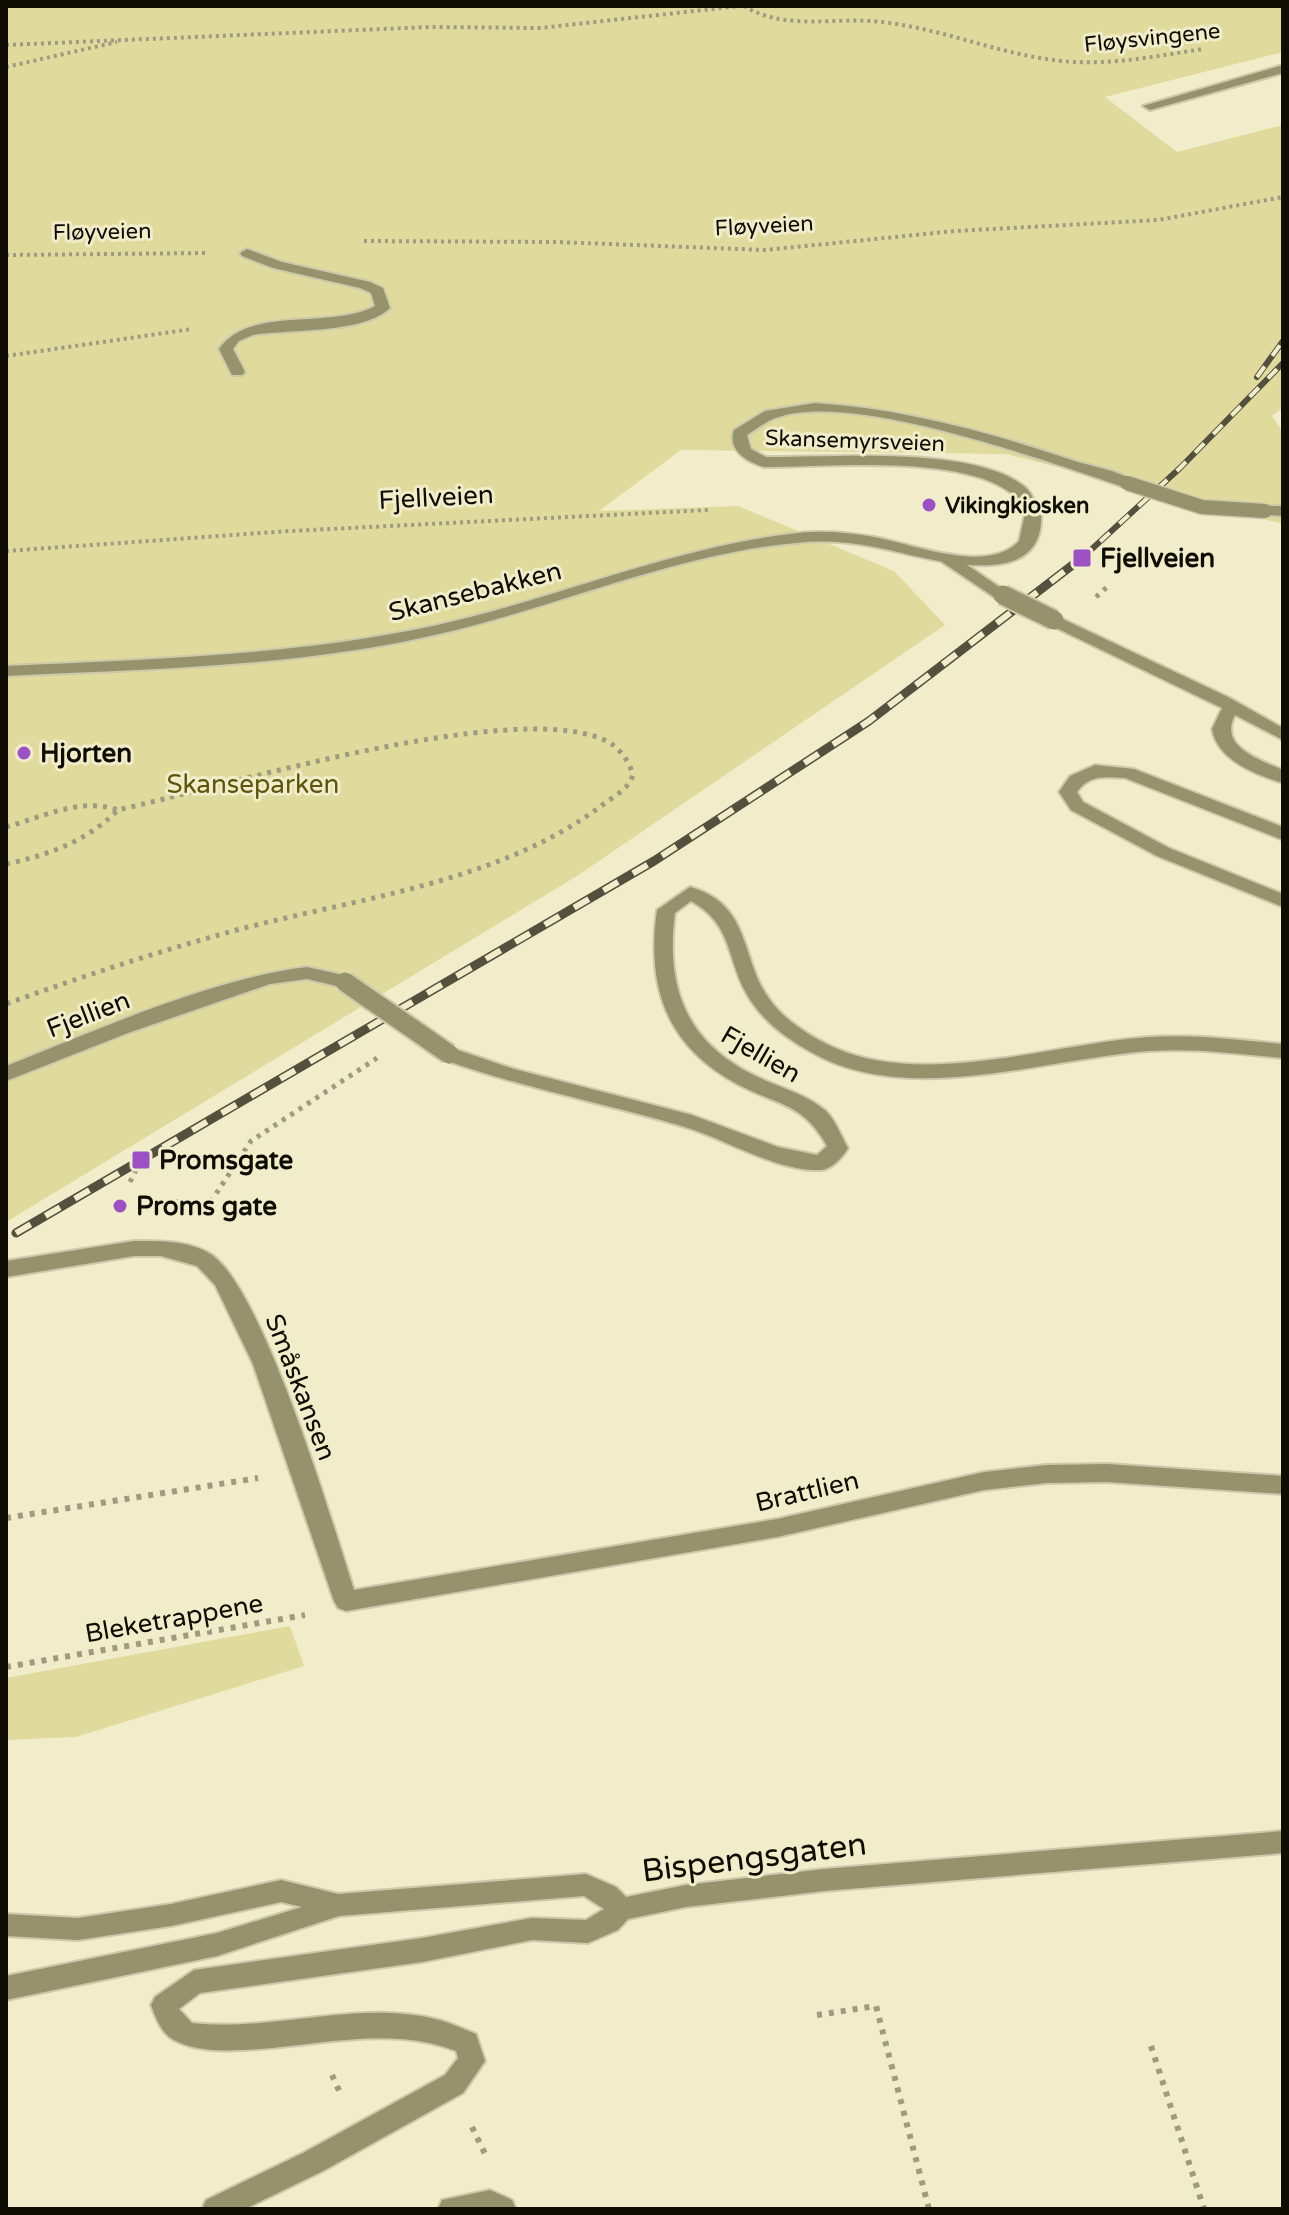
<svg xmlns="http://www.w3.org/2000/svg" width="1289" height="2215" viewBox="0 0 1289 2215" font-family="'Varela Round',sans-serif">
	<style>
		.green { fill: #e1da9d }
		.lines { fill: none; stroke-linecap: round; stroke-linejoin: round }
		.service-casing { stroke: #cdc9aa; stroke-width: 4 }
		.minor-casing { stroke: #cdc9aa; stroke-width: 4 }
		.tertiary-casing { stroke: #cdc9aa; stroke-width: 4 }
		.path-far2 { stroke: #9f9b81; stroke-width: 4; stroke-dasharray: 3 4; stroke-linecap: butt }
		.path-far1 { stroke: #9f9b81; stroke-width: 5; stroke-dasharray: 4 6; stroke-linecap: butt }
		.path { stroke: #9f9b81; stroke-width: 6; stroke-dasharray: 5 7; stroke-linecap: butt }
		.service { fill: #96926c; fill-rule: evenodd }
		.minor { fill: #96926c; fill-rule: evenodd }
		.tertiary { fill: #96926c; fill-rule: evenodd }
		.rail-far1-casing { stroke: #53503e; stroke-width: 6 }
		.rail-casing { stroke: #53503e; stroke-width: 9 }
		.rail-far1 { stroke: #f1edca; stroke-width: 4; stroke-dasharray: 13; stroke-linecap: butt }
		.rail { stroke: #f1edca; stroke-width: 6; stroke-dasharray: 17; stroke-linecap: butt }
		.minor-bridge-far1-casing { stroke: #cdc9aa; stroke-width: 17; stroke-linecap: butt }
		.minor-bridge-casing { stroke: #cdc9aa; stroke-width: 23; stroke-linecap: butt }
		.minor-bridge-far1 { stroke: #96926c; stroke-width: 14 }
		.minor-bridge { stroke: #96926c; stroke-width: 19 }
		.poi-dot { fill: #9b51c3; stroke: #f1edca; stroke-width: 3 }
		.labels { text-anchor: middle; stroke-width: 6; stroke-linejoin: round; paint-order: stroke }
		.far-street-label { font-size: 22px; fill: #0f0d03; stroke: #f1edca }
		.far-poi-label { font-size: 22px; font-weight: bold; fill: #0f0d03; stroke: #f1edca; text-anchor: start }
		.street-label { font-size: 26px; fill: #0f0d03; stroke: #f1edca }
		.poi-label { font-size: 26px; font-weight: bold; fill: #0f0d03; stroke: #f1edca; text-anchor: start }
		.park-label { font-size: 26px; fill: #5e550b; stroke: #f1edca }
		.near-street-label { font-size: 32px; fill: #0f0d03; stroke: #f1edca }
	</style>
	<rect width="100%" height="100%" fill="#f1edca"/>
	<g class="green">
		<polygon points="6,6 1283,6 1283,52 1105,97 1177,152 1283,125 1283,408 1272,416 1283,432 1283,524 1006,454 681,450 599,511 738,506 894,571 945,625 577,876 6,1222"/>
		<polygon points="290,1626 304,1666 76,1737 6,1740 6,1678"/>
	</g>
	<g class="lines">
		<defs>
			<g id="service">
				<polygon points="1283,65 1283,73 1150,110 1143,106"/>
				<path d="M247,249L282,262L370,282L383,288L390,308C363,334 290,329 253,335L239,341L233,349L245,372L242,375H232L219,349C249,305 330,330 375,306L371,293L360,288L273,268L242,256L240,253Z"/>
				<path d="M1283,1831V1853L824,1891L686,1907L628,1919L618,1930L588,1943L532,1940L422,1962L200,1993L179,2009L192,2023C273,2032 356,2000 435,2019C449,2022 463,2029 476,2034L485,2061L463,2093L323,2171L245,2209H202L206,2200L303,2153L445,2075L458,2058L456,2051C387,2024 312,2048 241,2050C220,2051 194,2051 174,2040C161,2033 156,2018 151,2005L155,1997L194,1970L422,1938L532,1918L586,1920L604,1909L584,1896L339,1916L217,1956L6,2000V1976L217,1933L302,1907L281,1902L171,1926L78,1940L6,1936V1914L78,1918L171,1904L281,1880L338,1894L586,1874L616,1887L626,1897L686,1885L824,1869Z"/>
				<polygon points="490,2190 512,2200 516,2209 438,2209 442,2200"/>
			</g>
			<g id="minor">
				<polygon points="948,554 954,556 1011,595 1009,599 997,599 942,562 940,559"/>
				<path d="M1054,615L1228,697L1283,728V740L1235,715C1218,747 1260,760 1283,770V783C1256,775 1217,760 1212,729L1222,708L1048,624L1046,620Z"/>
				<path d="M1095,765L1134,769L1283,827V840L1125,778C1106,777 1089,774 1077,792L1083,802L1169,848L1283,894V907L1157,856L1071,810L1059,792L1070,776Z"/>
				<path d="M690,887C752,904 740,960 770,1000C784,1020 811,1037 833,1047C925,1089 1053,1043 1150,1037C1194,1034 1239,1040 1283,1044V1058C1239,1054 1194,1048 1150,1051C1046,1058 908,1108 811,1052C784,1037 760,1019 745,991C726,955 732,924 691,901L675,913C665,989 687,1045 760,1078C781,1088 808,1095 826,1111C836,1121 841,1136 848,1148C843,1157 831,1170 820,1170C778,1172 725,1139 685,1127C604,1103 522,1088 442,1059L439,1054L442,1049L449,1047L514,1069L692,1115L778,1147L817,1155L827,1146C803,1103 779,1106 739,1085C667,1047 646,988 657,910Z"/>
				<path d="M307,967L352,977L355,982L345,988L307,979L270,984L128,1033L6,1081V1066C98,1030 210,979 307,967Z"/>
				<path d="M134,1241C159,1241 190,1240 212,1255C264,1292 332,1522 354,1590L777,1519L984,1472L1046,1465L1107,1464L1283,1476V1494L1107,1482L1046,1483L984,1490L777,1537L346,1611L338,1608L334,1601L253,1364L215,1285L197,1266L161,1256H134L6,1277V1261Z"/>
			</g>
			<g id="tertiary">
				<path d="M815,403C906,409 992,433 1078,462C1095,467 1122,471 1135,483L1127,488L1121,486C1045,461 847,388 773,419C764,423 755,430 747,435L751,449L766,457C831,458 974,445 1025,487C1032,493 1036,505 1041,513C1046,599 919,555 875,547C849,542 822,540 796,543C674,554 558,607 439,634C298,667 151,669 6,676V666C149,659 292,656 433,626C553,600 667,549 790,534C818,530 846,532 874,537C913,544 988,575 1019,541L1025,513C1021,506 1017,497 1011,493C960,454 828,467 764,467C747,462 727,450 734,430L765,411Z"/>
				<polygon points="1265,506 1283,506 1283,516 1259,514 1257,511"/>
			</g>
		</defs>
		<use href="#service" class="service-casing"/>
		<use href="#minor" class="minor-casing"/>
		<use href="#tertiary" class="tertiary-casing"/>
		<g class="path-far2">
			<path d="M744,6C787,32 835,16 882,22C944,29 1001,55 1062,61C1110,66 1156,56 1203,49"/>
			<polyline points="6,45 430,27 540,28 740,6"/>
			<polyline points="6,67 117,42"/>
			<polyline points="364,241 557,242 765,250 955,231 1158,220 1283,197"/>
			<polyline points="6,255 209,253"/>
			<polyline points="6,356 192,329"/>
			<polyline points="6,551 290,531 708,510"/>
		</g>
		<g class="path-far1">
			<polyline points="1096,597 1107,587"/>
			<path d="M6,827C43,817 80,797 118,810"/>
			<path d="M6,864C49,855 87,841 118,810C225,786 508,700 602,739C618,745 627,758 633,774C630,788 616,795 605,803C496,887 343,899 215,936C144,956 75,979 6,1004"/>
			<polyline points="130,1182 141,1160"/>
			<polyline points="164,1204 172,1201 208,1206 251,1141 377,1058"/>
		</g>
		<g class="path">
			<polyline points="6,1518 258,1478"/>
			<polyline points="6,1667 305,1615"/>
			<polyline points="817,2015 876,2006 929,2209"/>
			<polyline points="1151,2046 1204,2209"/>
			<polyline points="332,2075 341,2095"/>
			<polyline points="472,2127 487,2158"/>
		</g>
		<use href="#service" class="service"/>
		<use href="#minor" class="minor"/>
		<use href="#tertiary" class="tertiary"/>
		<defs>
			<g id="rail-far1">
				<polyline points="1257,377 1283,341"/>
				<polyline points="1081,559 1180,468 1283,363"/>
			</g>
			<polyline id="rail" points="16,1233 654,861 869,721 1083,557"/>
		</defs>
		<use href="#rail-far1" class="rail-far1-casing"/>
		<use href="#rail" class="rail-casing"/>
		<use href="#rail-far1" class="rail-far1"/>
		<use href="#rail" class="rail"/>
		<defs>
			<polyline id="minor-bridge-far1" points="1127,483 1202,507 1265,511"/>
			<g id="minor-bridge">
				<polyline points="1003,595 1054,620"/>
				<polyline points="345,982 449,1054"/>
			</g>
		</defs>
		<use href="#minor-bridge-far1" class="minor-bridge-far1-casing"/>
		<use href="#minor-bridge" class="minor-bridge-casing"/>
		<use href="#minor-bridge-far1" class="minor-bridge-far1"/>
		<use href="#minor-bridge" class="minor-bridge"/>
	</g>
	<g class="poi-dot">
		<circle cx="929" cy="505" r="8"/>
		<rect x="1072" y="548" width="20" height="20" rx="4"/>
		<circle cx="24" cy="753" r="8"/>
		<rect x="131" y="1150" width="20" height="20" rx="4"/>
		<circle cx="120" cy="1206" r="8"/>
	</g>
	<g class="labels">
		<g class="far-street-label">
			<text transform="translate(1152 37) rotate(-6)" y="8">Fløysvingene</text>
			<text transform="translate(764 225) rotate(-3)" y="8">Fløyveien</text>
			<text transform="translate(102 231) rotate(-1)" y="8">Fløyveien</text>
			<text transform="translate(855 440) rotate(2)" y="8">Skansemyrsveien</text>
		</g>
		<g class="far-poi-label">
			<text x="945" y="513">Vikingkiosken</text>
		</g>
		<g class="street-label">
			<text transform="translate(436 497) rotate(-3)" y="9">Fjellveien</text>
			<text transform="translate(475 591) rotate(-14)" y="9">Skansebakken</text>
			<text transform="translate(88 1014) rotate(-21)" y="9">Fjellien</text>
			<text transform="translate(761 1054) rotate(30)" y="9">Fjellien</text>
			<text transform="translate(301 1387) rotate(69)" y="9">Småskansen</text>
			<text transform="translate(807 1491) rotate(-13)" y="9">Brattlien</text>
			<text transform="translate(174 1618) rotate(-10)" y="9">Bleketrappene</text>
		</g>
		<g class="poi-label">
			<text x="1100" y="567">Fjellveien</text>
			<text x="40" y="762">Hjorten</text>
			<text x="159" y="1169">Promsgate</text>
			<text x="136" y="1215">Proms gate</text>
		</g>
		<g class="park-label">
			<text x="253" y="793">Skanseparken</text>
		</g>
		<g class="near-street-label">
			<text transform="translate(754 1857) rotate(-7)" y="11">Bispengsgaten</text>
		</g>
	</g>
	<rect width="1289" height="2215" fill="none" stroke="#0f0d03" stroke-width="16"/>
</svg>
